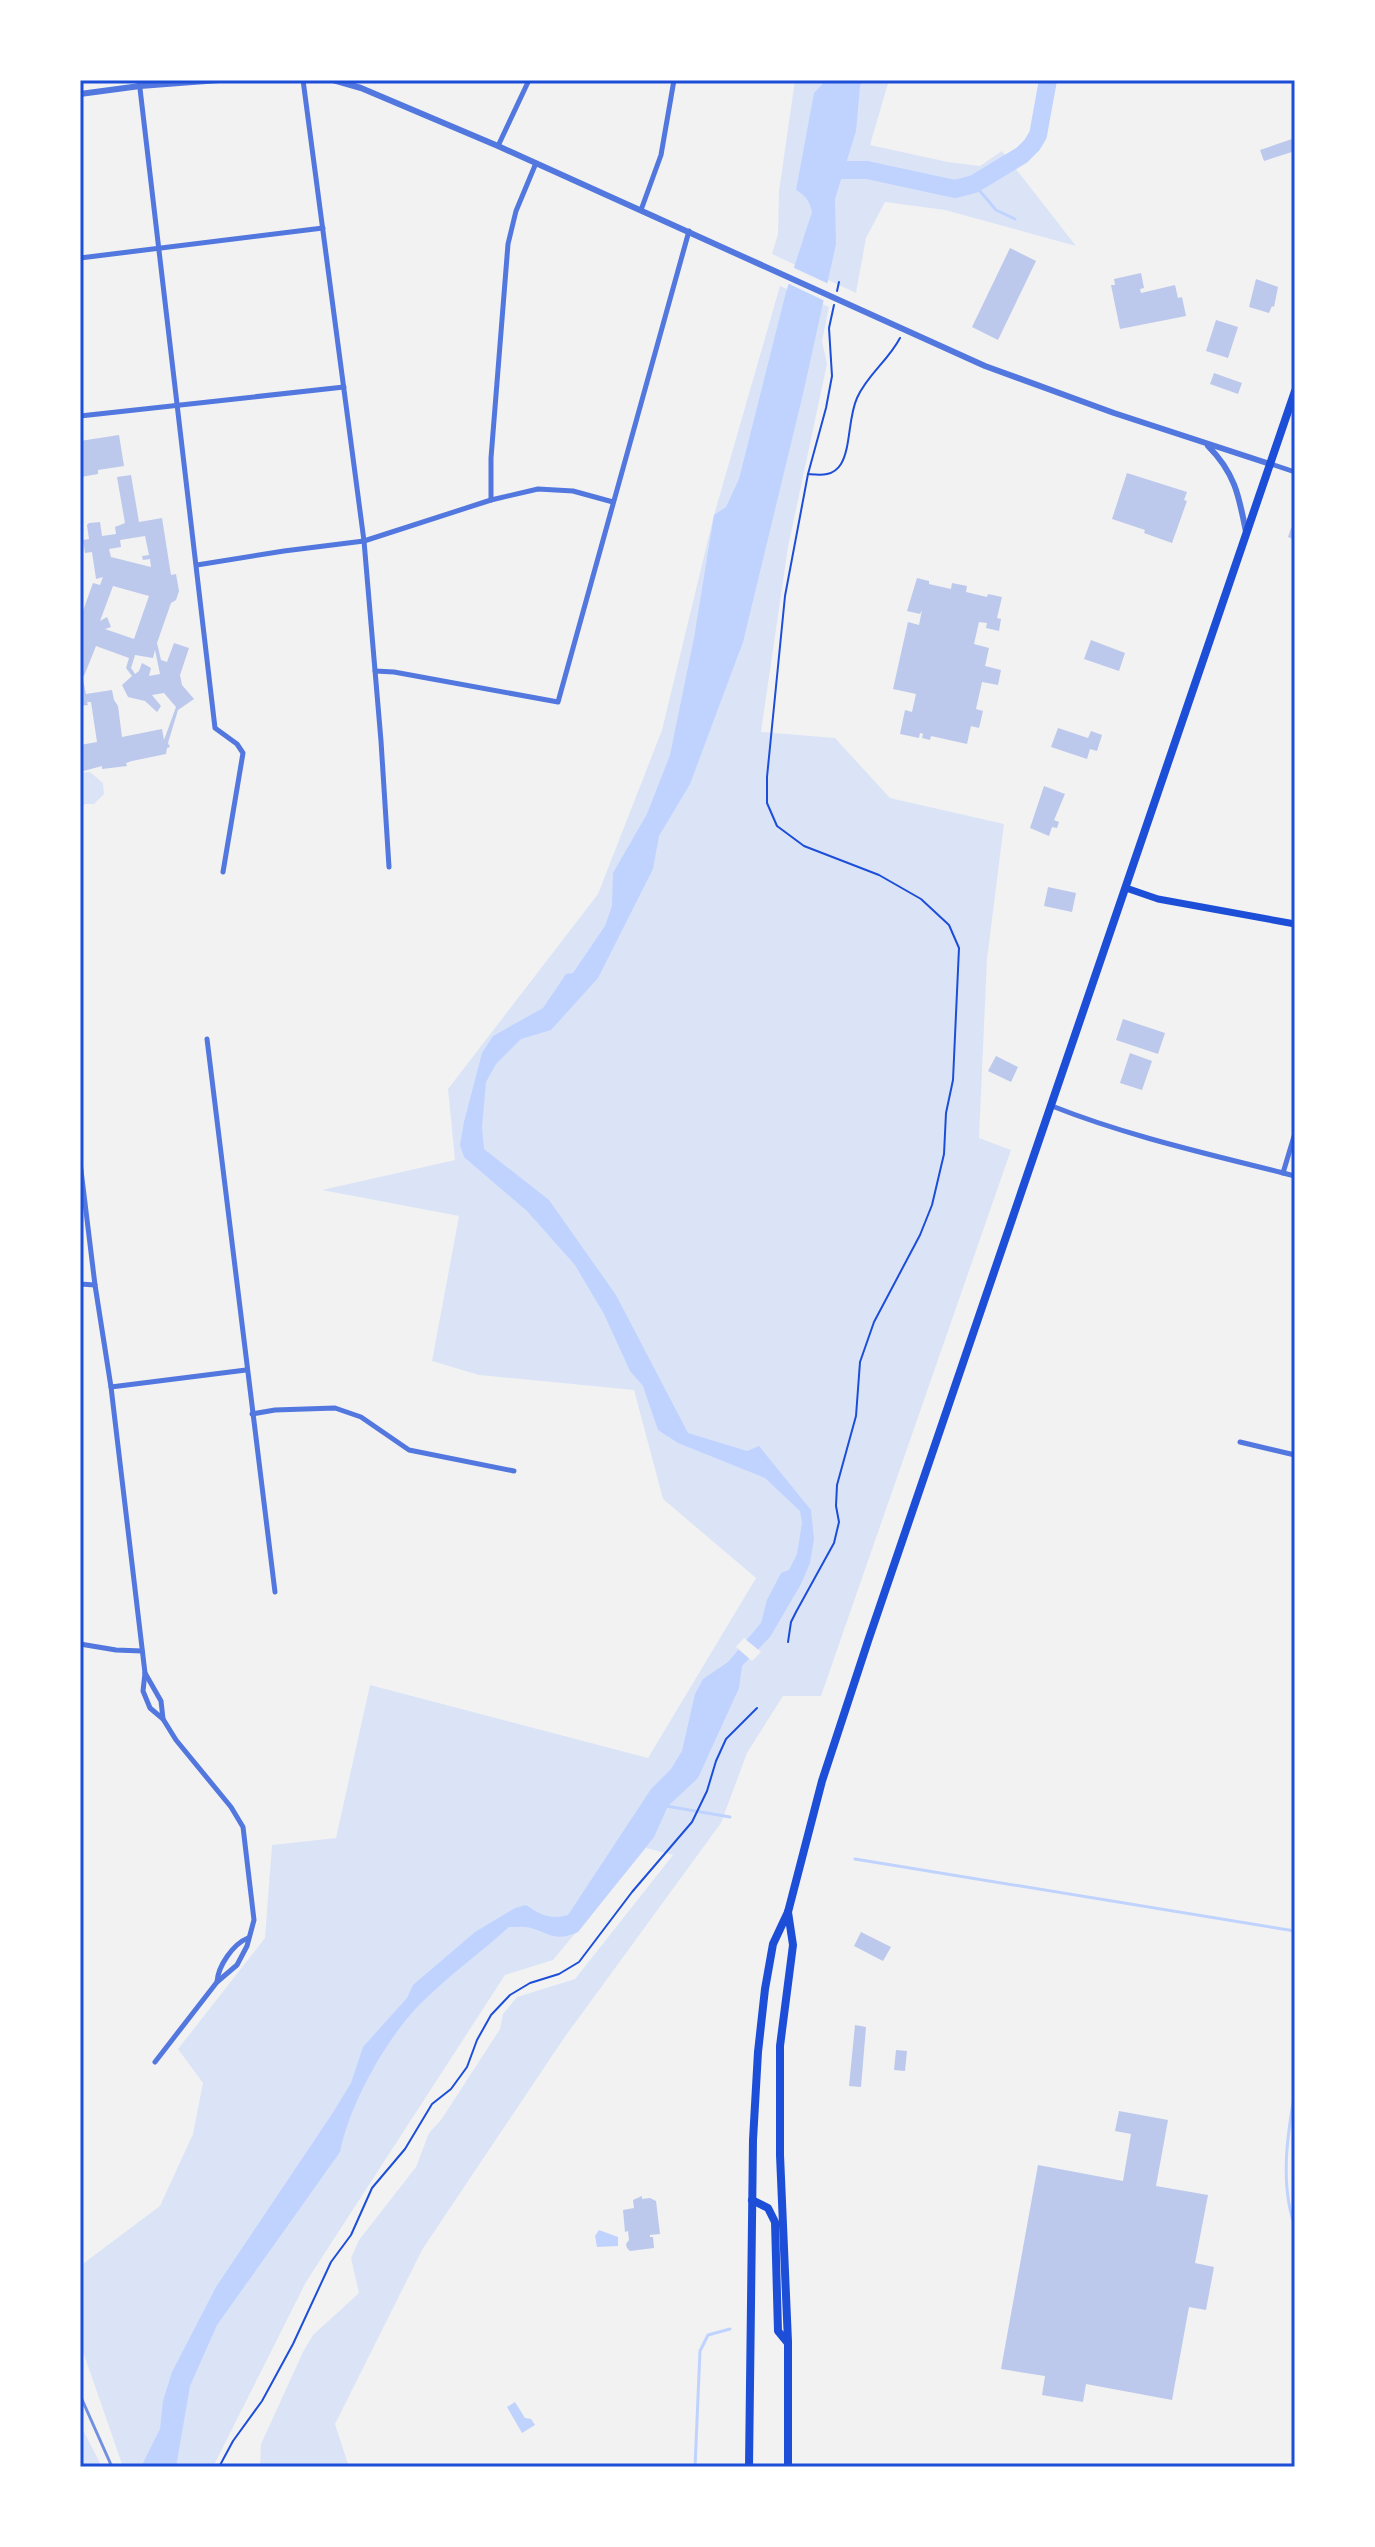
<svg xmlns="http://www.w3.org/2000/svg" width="1375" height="2547" viewBox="0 0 1375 2547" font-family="'Nunito Sans',sans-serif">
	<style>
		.green { fill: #dbe4f7 }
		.water { fill: #bfd3fe }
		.pier { fill: #f2f2f2 }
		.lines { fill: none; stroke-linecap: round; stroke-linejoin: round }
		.stream { stroke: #bfd3fe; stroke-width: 3 }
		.river { stroke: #bfd3fe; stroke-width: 18 }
		.building { fill: #bdc9ec; fill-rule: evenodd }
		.path { stroke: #1d4ed8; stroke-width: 2 }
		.minor { stroke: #5277de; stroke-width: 5 }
		.tertiary { stroke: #5277de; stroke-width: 6 }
		.secondary { stroke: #1d4ed8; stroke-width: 7 }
		.trunk { stroke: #1d4ed8; stroke-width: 8 }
		.rail { stroke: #7290e2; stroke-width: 3 }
		.neatline { fill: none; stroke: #1d4ed8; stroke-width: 3 }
	</style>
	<rect width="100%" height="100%" fill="#f2f2f2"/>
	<g class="green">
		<polygon points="795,80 889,80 870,145 948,162 980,166 1002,151 1076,246 945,210 885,202 866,238 856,293 772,254 778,234 779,191"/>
		<polygon points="780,286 829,307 822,341 827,364 788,547 761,732 835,738 890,798 1004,824 987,959 979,1138 1011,1150 821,1696 783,1696 747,1753 721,1823 564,2038 422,2250 335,2424 349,2467 260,2467 261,2444 303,2352 313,2335 359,2293 351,2258 359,2240 416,2167 429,2133 441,2120 500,2029 503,2014 517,1997 575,1979 673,1855 646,1848 553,1960 505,1975 306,2282 213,2467 123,2467 80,2343 80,2266 160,2206 193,2134 203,2083 178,2049 265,1938 272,1845 336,1838 370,1685 648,1758 756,1578 663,1499 634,1390 479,1375 432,1361 459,1216 322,1190 455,1160 448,1089 598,894 662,730 714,515"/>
		<polygon points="90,772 103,783 104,794 94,804 85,804 80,808 80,773"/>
		<polygon points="80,2424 102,2467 80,2467"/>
	</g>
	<g class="water">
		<path d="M826,80H862L860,86L856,131L835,199L836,244L803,394L743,642L690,784L659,836L653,869L598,978L551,1030L521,1039L496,1064L486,1082L482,1127L484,1149L549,1200L616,1295L688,1433L747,1451L759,1446L811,1510L814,1539L810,1563L801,1584L770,1637L742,1666L739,1688L698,1778L668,1806L654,1837L578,1932C555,1942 551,1934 531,1928C524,1926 516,1927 509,1927C480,1953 447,1977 419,2005C385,2041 350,2103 340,2152L217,2325L190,2386L176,2467H141L160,2429L163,2401L172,2372L216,2287L332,2114L351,2083L363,2047L407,1998L413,1985L475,1932L515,1908L526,1905C541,1915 550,1920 568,1915L651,1789L671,1769L682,1751L695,1694L703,1679L728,1662L761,1623L767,1600L781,1573L789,1570L797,1554L802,1523L800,1511L765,1478L678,1443L658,1430L643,1386L630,1371L604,1314L575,1265L527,1211L464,1157L460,1145L464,1122L482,1053L493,1036L543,1008L566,974L573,973L605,926L612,906L613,873L647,814L670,755L694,638L714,515L726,507L739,479L786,292L812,212C809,200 806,196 796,190L814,93Z"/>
		<polygon points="599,2230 618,2237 618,2246 597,2247 595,2236"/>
		<polygon points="515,2402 525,2418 531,2419 535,2425 522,2433 507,2407"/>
	</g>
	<g class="pier">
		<polygon points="790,266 831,285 827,302 785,282"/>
		<polygon points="744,1638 761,1652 752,1661 736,1647"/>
	</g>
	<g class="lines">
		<g class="stream">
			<polyline points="974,184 996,210 1015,219"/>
			<polyline points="666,1806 730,1817"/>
			<polyline points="855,1859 1295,1931"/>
			<path d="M1295,2092C1287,2136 1280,2184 1295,2227"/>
			<polyline points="695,2467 700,2351 708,2335 730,2329"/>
		</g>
		<polyline class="river" points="822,170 867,170 955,189 974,184 1022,155 1032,145 1038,135 1048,80"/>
	</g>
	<g class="building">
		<polygon points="1295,138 1295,151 1264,161 1260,150"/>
		<polygon points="1010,248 1036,261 998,340 972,327"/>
		<polygon points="1141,273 1144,288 1140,289 1141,293 1175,285 1178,298 1182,297 1186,316 1120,329 1111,285 1115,285 1114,279"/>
		<polygon points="1256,279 1278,287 1274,307 1272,306 1269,313 1249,307"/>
		<polygon points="1216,320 1238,327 1228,358 1206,351"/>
		<polygon points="1214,373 1242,383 1238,394 1210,384"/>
		<polygon points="119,435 124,466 98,470 98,474 81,477 80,441"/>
		<polygon points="1127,473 1187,492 1184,500 1187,501 1172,543 1144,533 1145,530 1112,519"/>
		<path d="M131,475L139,522L162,518L171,575L176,574L179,591L176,600L171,603L157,643L161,660L167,662L174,643L189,648L180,675L182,685L194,699L178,710L168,743L170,747L167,748L166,754L132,761L126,763L127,766L102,769V766L80,772V745L97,742L91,702H87L88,705L80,706V619L93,583L100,585L103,577L96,579L92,552L85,553L83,540L89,539L87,525L89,523L100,522L102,536L116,534L115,527L125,523L117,477ZM145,536L149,555L142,556L143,560L150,559L151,567L111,557L109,549L121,547L120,540ZM113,586L149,596L134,639L105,629L111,627L107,617L100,621ZM96,646L129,658L126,668L132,676L122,685L128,697L145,701L157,712L161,706L152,695L164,693L176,707L164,740L162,729L122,737L118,706L114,700L112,690L86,694L82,675L84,676ZM155,650L160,674L149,676L151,668L142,663L139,671L135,674L131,668L135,655L153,658Z"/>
		<polygon points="1295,525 1295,540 1288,537 1291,528"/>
		<polygon points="917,578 929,581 929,584 951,589 952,583 967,586 966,592 987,597 988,594 1002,597 997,618 1001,619 999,631 986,628 987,623 979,622 974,644 989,648 985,666 1001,670 998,685 982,682 976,709 983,711 979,728 971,726 967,744 931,736 930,740 922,738 923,734 920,733 919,738 900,734 905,710 912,712 916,694 893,689 908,622 919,625 922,610 920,614 907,611"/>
		<polygon points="1091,640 1125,653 1119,671 1084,659"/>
		<polygon points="1058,728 1088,738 1091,731 1102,735 1097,751 1090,749 1087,759 1051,747"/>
		<polygon points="1044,786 1065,794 1054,820 1059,822 1057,828 1052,827 1049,836 1030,828"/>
		<polygon points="1048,887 1076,893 1072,912 1044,906"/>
		<polygon points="1123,1019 1165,1033 1158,1054 1116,1040"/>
		<polygon points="1130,1053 1152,1061 1142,1090 1120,1083"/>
		<polygon points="996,1056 1018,1067 1011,1082 988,1071"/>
		<polygon points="861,1932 891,1947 883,1961 854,1946"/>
		<polygon points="855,2025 866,2027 861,2087 849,2086"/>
		<polygon points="896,2050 907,2051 905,2071 894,2070"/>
		<polygon points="1119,2111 1168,2120 1156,2186 1208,2195 1195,2263 1214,2267 1206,2310 1189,2307 1172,2400 1086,2384 1083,2402 1042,2395 1045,2376 1001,2369 1038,2165 1123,2181 1131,2134 1115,2131"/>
		<polygon points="642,2196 642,2199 650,2198 656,2201 660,2234 650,2235 650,2237 653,2237 654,2248 630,2251 627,2248 626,2244 629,2240 628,2231 625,2232 623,2210 634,2208 633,2200"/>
	</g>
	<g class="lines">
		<g class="path">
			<polyline points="837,291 839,282"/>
			<path d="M808,474C820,475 833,477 841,464C851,447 848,418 857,398C867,375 888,361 900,338"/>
			<polyline points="788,1642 791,1622 796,1612 834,1543 839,1522 836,1506 837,1485 856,1416 860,1362 874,1322 920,1235 932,1205 944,1154 946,1113 953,1080 959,948 949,925 921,899 879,875 804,846 777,826 767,803 767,777 785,596 808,474 826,408 832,376 829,328 834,305"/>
			<polyline points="219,2467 233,2441 262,2401 293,2344 331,2262 351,2235 372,2188 405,2149 432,2104 451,2089 467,2067 477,2040 491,2015 510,1995 530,1983 559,1974 579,1962 632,1892 692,1822 707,1791 716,1761 726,1739 757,1708"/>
		</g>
		<g class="minor">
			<polyline points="139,80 215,728 237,744 243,753 223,872"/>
			<polyline points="303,80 364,541 381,741 389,867"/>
			<polyline points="498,146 529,80"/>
			<polyline points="641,210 661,155 674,80"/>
			<polyline points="80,258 323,228"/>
			<polyline points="80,416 344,387"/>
			<polyline points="1271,464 1295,472"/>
			<polyline points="491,500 491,458 508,244 516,211 536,163"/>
			<polyline points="197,565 284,551 364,541 491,500 538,489 573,491 613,502"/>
			<polyline points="375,671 394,672 558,702 689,231"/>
			<polyline points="207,1039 275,1592"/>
			<path d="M1052,1106C1130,1137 1213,1155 1295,1176"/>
			<polyline points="80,1162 95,1285 111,1387 145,1673 143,1691 150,1708 163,1719 176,1740 231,1807 243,1827 254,1920 247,1946 237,1965 217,1982 155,2062"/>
			<polyline points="1283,1173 1295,1133"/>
			<polyline points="80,1284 95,1285"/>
			<polyline points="111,1387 246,1370"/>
			<polyline points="252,1414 275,1410 335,1408 361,1417 409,1450 514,1471"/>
			<polyline points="1240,1442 1295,1455"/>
			<polyline points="80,1644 116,1650 142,1651"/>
			<polyline points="145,1673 161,1701 163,1719"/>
			<path d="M217,1982C218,1966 233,1944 248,1938"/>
		</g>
		<g class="tertiary">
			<polyline points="333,80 361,88 498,146 985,366 1114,413 1270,464"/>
			<polyline points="80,94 140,86 219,80"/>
			<path d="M1208,446C1235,473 1239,496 1246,532"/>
		</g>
		<polyline class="secondary" points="1126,888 1158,899 1295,924"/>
		<g class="trunk">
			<polyline points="752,2200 768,2208 775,2222 778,2331 787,2342"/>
			<polyline points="749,2467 753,2140 758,2052 765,1989 773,1944 788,1912 822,1781 868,1641 1295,391"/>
			<polyline points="788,2467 788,2342 780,2155 780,2046 793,1945 788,1912"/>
		</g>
		<polyline class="rail" points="80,2395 112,2467"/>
	</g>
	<rect width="1375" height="2547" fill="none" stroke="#ffffff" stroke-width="164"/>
	<rect x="82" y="82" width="1211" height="2383" class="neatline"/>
</svg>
